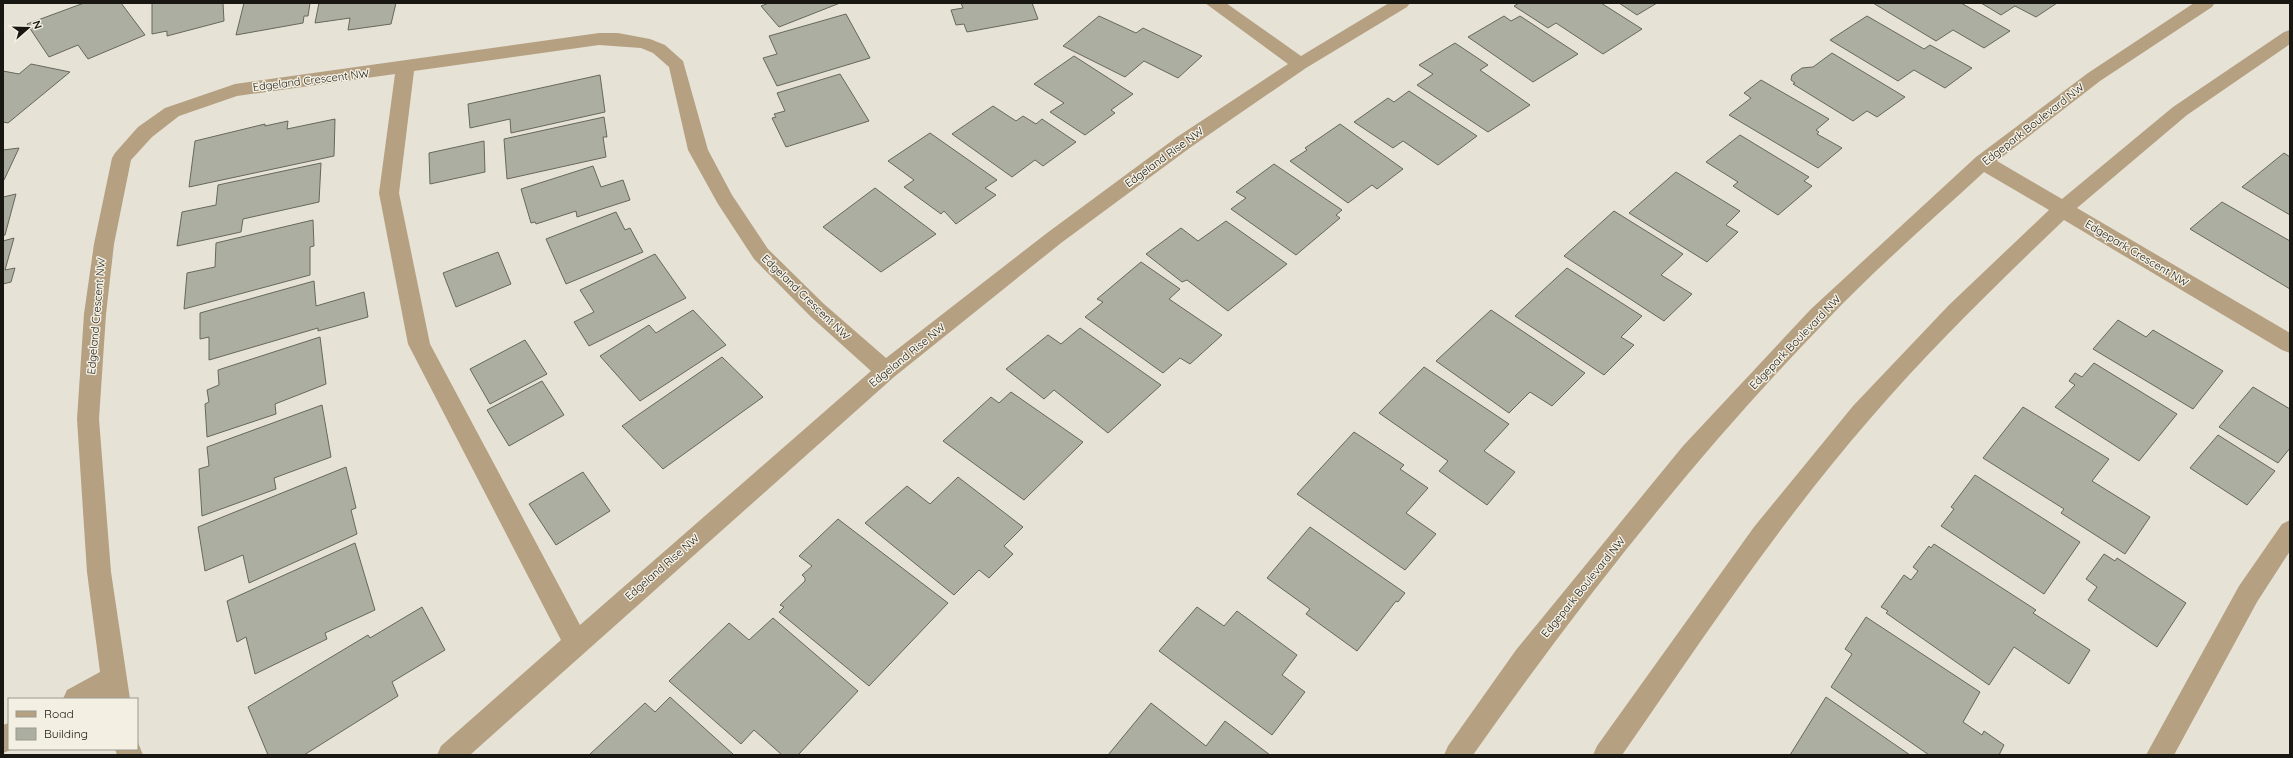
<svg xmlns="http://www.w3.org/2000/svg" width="2293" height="758" viewBox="0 0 2293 758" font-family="Quicksand,sans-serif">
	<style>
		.building { fill: #acaea1; stroke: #67685d }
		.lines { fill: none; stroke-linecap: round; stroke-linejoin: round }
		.minor { fill: #b5a082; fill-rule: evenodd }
		.labels { text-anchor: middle; stroke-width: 3; stroke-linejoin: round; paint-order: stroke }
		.street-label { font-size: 11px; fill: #181712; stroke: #f3efe2 }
	</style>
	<rect width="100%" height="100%" fill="#e6e2d5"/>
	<g class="building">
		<polygon points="84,3 121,3 145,35 88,59 78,45 49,57 27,24"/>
		<polygon points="152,3 223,3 224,21 167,36 167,31 152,34"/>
		<polygon points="244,3 310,3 308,16 304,16 303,23 236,35"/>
		<polygon points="319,3 396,3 391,24 348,30 350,18 315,23"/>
		<polygon points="769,3 840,3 779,27 761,6"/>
		<polygon points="961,3 1032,3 1038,19 967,32 964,24 956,25 951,10 963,8"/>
		<polygon points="1519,3 1601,3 1642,29 1603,54 1556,23 1548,28 1514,6"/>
		<polygon points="1619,3 1657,3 1637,15"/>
		<polygon points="1873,3 1961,3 2010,31 1984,48 1953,30 1936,41"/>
		<polygon points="1981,3 2057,3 2036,17 2015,6 2001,15"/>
		<polygon points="846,14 870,58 777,86 763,58 777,54 769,36"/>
		<polygon points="1099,16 1136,33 1143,28 1202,56 1178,78 1144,61 1125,77 1063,46"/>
		<polygon points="1504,16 1511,21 1520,16 1578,54 1533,82 1468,37"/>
		<polygon points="1867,16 1924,49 1930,45 1972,68 1945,88 1914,70 1898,81 1830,40"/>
		<polygon points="1455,43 1488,65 1480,70 1530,105 1488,132 1417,85 1433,74 1419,65"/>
		<polygon points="1832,53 1905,97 1877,117 1867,111 1853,121 1793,84 1795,83 1791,80 1792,75 1802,68 1813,67"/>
		<polygon points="1074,56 1133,94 1111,110 1115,113 1085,135 1050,112 1064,103 1034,84"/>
		<polygon points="31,64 70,72 8,123 3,122 3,71 19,74"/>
		<polygon points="840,74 869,121 786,147 772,118 776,117 774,114 785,111 777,93"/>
		<polygon points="600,75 605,112 511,133 510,119 470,128 468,104"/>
		<polygon points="1761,80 1829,119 1816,130 1819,132 1817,134 1842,148 1818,168 1729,115 1751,98 1744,93"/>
		<polygon points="1409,91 1430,105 1477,136 1438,165 1403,141 1393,148 1354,122 1388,98 1394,102"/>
		<polygon points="993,106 1016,121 1023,116 1036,124 1042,119 1076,142 1043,166 1035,160 1012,177 952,134"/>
		<polygon points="604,117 607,137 603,137 606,157 507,179 504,139"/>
		<polygon points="335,119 334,156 189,187 195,141 265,124 265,126 288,121 287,129"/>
		<polygon points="1340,124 1403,169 1377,189 1372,185 1348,203 1290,161 1307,150 1305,148"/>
		<polygon points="930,133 997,180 985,188 996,195 956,224 944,211 941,214 904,187 914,180 888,161"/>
		<polygon points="1740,135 1809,177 1804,181 1812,186 1778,215 1733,186 1738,182 1706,162"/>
		<polygon points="484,141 485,172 430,184 429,153"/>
		<polygon points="19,148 4,180 3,180 3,150"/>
		<polygon points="2284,153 2290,157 2290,215 2242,187"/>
		<polygon points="321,163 319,202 243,219 241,232 177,246 182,212 216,205 218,185"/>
		<polygon points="1274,164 1342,210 1336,215 1340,218 1296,255 1231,209 1246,198 1236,192"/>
		<polygon points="593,166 601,187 623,180 630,200 577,217 576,211 536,224 535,222 531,223 521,189"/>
		<polygon points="1676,172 1740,211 1726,225 1738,232 1707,262 1629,213"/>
		<polygon points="875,188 936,234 881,272 823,227"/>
		<polygon points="16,194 5,235 3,236 3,197"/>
		<polygon points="2222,202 2290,241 2290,289 2190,229"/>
		<polygon points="1614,211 1683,254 1661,275 1692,294 1664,321 1564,256"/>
		<polygon points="616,212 625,230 630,228 643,252 566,284 546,239"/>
		<polygon points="313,220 314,246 310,247 310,275 184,309 187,273 215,267 216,243"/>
		<polygon points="1226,221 1287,264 1228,311 1187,280 1182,282 1146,254 1181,228 1198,241"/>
		<polygon points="14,238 5,270 15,268 11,282 3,284 3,241"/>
		<polygon points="498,252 511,284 456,307 443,273"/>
		<polygon points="655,254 686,298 589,346 574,322 594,312 580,290"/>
		<polygon points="1141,262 1180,289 1169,299 1222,335 1190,364 1180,358 1163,373 1085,317 1103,302 1097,299"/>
		<polygon points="1567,268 1642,316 1621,337 1634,345 1604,375 1515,316"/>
		<polygon points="314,281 316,306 364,292 368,317 318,331 318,328 209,360 209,337 200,339 200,313"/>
		<polygon points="693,310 726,345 640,401 600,356 649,325 656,333"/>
		<polygon points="1491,310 1585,373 1552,406 1530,392 1509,413 1436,361"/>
		<polygon points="2118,320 2146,337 2153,330 2223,371 2193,409 2093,349"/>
		<polygon points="1080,328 1161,385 1108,433 1054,390 1044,399 1006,369 1048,335 1061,344"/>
		<polygon points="320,337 326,384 275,404 276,414 207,437 205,404 209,402 207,390 219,385 218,370"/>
		<polygon points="525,340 547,374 490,404 470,369"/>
		<polygon points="722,357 763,397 663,469 622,426"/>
		<polygon points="2094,363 2177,414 2139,461 2055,407 2075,385 2069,381 2075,373 2082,377"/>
		<polygon points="1424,367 1509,424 1484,451 1515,472 1487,505 1439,471 1448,461 1379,413"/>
		<polygon points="542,381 564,415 509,446 487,410"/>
		<polygon points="2253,387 2290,409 2290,448 2278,463 2219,427"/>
		<polygon points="1011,392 1083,442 1024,500 943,441 991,397 999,403"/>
		<polygon points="322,405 331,457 274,478 276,489 202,516 199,469 209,466 207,447"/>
		<polygon points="2023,407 2109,459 2092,481 2150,517 2125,554 2061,513 2064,509 1983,458"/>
		<polygon points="1354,432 1404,465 1400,469 1428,488 1406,513 1436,534 1405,570 1297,494"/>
		<polygon points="2218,435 2275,471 2247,505 2190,468"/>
		<polygon points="346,467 356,508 351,510 357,534 249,583 243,555 205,571 198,527"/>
		<polygon points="583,472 610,511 556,545 529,504"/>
		<polygon points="1975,475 2080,542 2044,594 1941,526 1954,509 1951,507"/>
		<polygon points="958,477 1023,527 1004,546 1013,554 989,578 979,570 954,595 865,523 907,486 930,504"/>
		<polygon points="838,519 948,603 869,686 779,612 784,607 780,605 805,581 805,578 802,575 812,566 799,556"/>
		<polygon points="1310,527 1405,593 1398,602 1396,601 1357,651 1306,614 1310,609 1267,578"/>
		<polygon points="355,543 375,610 325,633 327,639 255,674 246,637 237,642 227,601"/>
		<polygon points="1934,544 2036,610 2033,613 2090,650 2069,684 2014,647 1989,685 1886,613 1888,611 1881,607 1904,575 1911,580 1918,571 1913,567 1929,546 1931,548"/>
		<polygon points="2104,554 2115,561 2117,558 2186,603 2157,647 2088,600 2097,587 2086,579"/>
		<polygon points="422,607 445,650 392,682 398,696 304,755 268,755 248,707 368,635 370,638"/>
		<polygon points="1197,607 1224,626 1237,611 1297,655 1282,675 1305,692 1272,735 1159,651"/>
		<polygon points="1866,617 1980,692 1963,722 1982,735 1984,731 2004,745 1999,755 1929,755 1831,687 1852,654 1845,649"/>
		<polygon points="773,618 858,691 798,755 782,755 754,730 741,744 669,681 729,623 749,640"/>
		<polygon points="670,697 734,755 589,755 645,703 655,712"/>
		<polygon points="1826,697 1910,755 1790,755"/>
		<polygon points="1151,703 1206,746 1225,721 1270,755 1108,755"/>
	</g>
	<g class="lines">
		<g class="minor">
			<path d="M1205,3H1226L1301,56L1389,3H1410L1407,7L1306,68L1191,147L1061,243L894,377L470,755H437L441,746L561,640L408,344L379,193L395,74L237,96L179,116L152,137L131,160L114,244L106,314L99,419L111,572L130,699H63L67,690L100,672L87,572L77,419L84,314L94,244L112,158L115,153L138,127L165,108L235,84L599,33H618L650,39L665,45L683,61L708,150L732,195L768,249L824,304L886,358L1047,233L1177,137L1288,64ZM599,45L641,48L653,53L669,67L688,150L718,204L754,259L810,316L871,371L580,625L430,344L399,193L414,71Z"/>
			<path d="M2194,3H2215L2212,7L2100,81L1997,161L2062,199L2173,107L2284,32L2290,30V44L2187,115L2077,208L2290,333V353L2282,350L2064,220C1997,284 1930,349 1869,420C1778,525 1701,641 1622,755H1593L1597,746L1754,527L1853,406L1949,305L2049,210L1984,172C1931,221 1875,269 1825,322C1697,454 1579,604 1473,755H1444L1448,746L1516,650L1683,446L1811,309L1976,157L2088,73Z"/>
			<polygon points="2290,520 2290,551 2257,602 2174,755 2146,755 2239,586 2282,524"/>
			<polygon points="9,723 9,749 13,749 3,753 3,725"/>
			<polygon points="137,740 143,755 117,755 115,749 137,749"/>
		</g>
	</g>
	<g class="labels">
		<g class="street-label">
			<text transform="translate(311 80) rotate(-7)" y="4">Edgeland Crescent NW</text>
			<text transform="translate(2033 124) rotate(-38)" y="4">Edgepark Boulevard NW</text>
			<text transform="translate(1164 157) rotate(-36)" y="4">Edgeland Rise NW</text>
			<text transform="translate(2137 253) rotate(31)" y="4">Edgepark Crescent NW</text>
			<text transform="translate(806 297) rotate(44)" y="4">Edgeland Crescent NW</text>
			<text transform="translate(96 316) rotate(-85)" y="4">Edgeland Crescent NW</text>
			<text transform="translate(1795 342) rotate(-46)" y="4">Edgepark Boulevard NW</text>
			<text transform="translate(907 355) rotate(-39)" y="4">Edgeland Rise NW</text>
			<text transform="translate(662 567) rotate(-41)" y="4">Edgeland Rise NW</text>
			<text transform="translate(1583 587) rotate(-51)" y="4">Edgepark Boulevard NW</text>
		</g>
	</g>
	<rect width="2293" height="758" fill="none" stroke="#181712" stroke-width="8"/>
	<rect x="8" y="698" width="130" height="52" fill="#f3efe2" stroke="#9b998f"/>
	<rect x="16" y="711" width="20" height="6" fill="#b5a082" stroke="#9b998f"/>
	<text x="44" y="718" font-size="12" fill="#181712">Road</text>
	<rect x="16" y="728" width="20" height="12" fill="#acaea1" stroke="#9b998f"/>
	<text x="44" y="738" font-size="12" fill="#181712">Building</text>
	<g transform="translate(28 28) rotate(70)" stroke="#f3efe2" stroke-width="3" paint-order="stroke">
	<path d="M0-3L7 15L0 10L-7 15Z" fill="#181712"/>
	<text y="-6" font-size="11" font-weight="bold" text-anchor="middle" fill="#181712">N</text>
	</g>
</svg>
